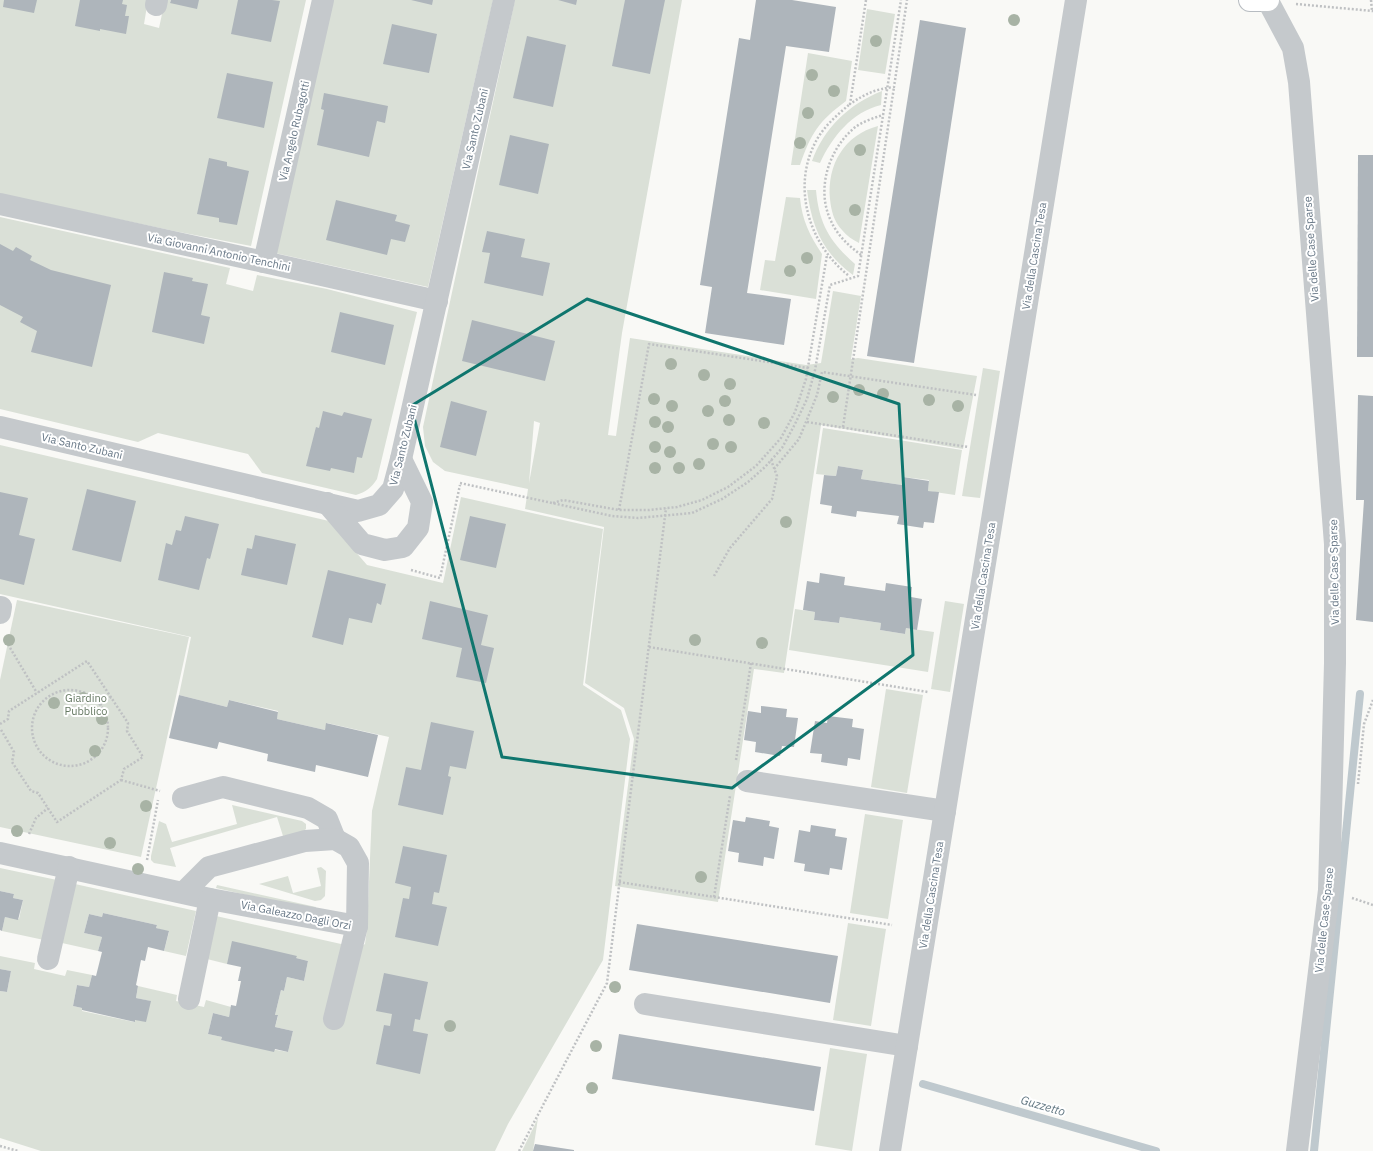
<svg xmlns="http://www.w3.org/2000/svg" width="1373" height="1151" viewBox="0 0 1373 1151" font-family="'IBM Plex Sans',sans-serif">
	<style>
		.green { fill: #dae0d7; fill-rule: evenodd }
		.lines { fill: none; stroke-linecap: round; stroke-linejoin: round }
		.stream { stroke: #bfc9ce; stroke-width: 8 }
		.building { fill: #aeb5bb }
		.secondary-casing { stroke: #b7bcc1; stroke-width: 24 }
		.path { stroke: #bfc1c3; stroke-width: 2.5; stroke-dasharray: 2 2; stroke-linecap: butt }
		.street { stroke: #c5c9cc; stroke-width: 22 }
		.secondary { stroke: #fff; stroke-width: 22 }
		.tree { fill: #a8b3a5 }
		.marked { fill: none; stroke: #0f766e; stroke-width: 3; stroke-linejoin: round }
		.labels { text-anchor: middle; stroke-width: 4; stroke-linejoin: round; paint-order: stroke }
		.street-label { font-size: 11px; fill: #687887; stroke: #fff }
		.park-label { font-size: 11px; fill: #667963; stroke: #fff }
		.water-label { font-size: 12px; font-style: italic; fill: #637883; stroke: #fff }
	</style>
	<rect width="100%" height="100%" fill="#f9f9f6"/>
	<g class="green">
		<polygon points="0,0 148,0 144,24 159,28 165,0 171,0 170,3 199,0 306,0 251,246 174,231 0,194"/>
		<polygon points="331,0 493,0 428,287 275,253"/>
		<path d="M515,0H682L622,333L608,435L616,436L630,338L806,365L821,363L833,291L861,296L851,359L858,358L977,376L963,449L821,425L784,673L754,669L718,902L615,886L634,739L624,708L585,683L604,527L525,509L528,489L445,471L433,462L425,446L423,427ZM534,421L540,423L529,483Z"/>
		<polygon points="867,9 895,14 885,74 858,70"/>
		<path d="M808,53L852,61L846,101C819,121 811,133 800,165H791Z"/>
		<path d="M882,91L881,105C852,112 832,137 820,163L812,161C824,128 849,104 882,91Z"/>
		<path d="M878,126L859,243C853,240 847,236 842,230C834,222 831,210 830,199C827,165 844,135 878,126Z"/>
		<path d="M807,190H816C819,224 830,242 855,264L853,275C822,252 812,227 807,190Z"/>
		<path d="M786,197L800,198C802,220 810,236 822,254L816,299L760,290L765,260L775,261Z"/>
		<path d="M0,217L230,268L226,284L253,291L257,275L327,289L417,312L377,479C371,488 366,492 356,495L262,473L248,454L158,433L138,442L0,409Z"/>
		<polygon points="983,368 1000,371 980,498 962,496"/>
		<polygon points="823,428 962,450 955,495 928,491 929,480 903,477 902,485 861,479 863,470 838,466 836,476 816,474"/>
		<polygon points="0,445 329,521 367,565 443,583 461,497 603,529 583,685 621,710 630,739 603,960 508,1124 495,1151 41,1151 0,1138 0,991 7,992 11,971 0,969 0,956 35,963 34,969 65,976 67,970 92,975 89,987 77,985 73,1006 82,1008 82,1011 134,1022 150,1001 136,998 138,986 177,995 176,1001 204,1007 206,1000 231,1007 229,1017 213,1013 208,1034 222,1037 221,1040 288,1052 293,1031 275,1027 278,1016 275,1015 281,990 284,991 287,977 304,981 308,961 296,958 227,964 207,959 216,916 359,948 365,944 367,929 372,811 389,737 327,723 325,730 277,719 278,711 229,700 227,707 179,695 191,637 0,594"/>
		<polygon points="17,600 189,637 141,857 0,827 0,680"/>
		<polygon points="945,601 964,604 950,692 931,689"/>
		<polygon points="795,609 815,612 814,620 839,623 840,617 881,623 880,630 905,634 906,628 934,632 928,672 789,650"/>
		<polygon points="886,689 923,695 907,793 871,787"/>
		<polygon points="232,805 302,821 306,824 306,829 302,832 283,836 277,817 170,848 176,867 154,863 151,860 151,856 159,821 166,824 172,842 237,824"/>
		<polygon points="865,814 903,820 888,919 850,913"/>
		<polygon points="321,867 326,871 325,896 321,900 315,901 259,884 288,876 293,893 321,886 317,868"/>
		<polygon points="0,868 57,880 44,940 2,931 5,917 19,919 23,900 13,898 14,894 0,891"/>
		<polygon points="75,884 196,911 186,956 164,951 169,932 156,928 157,925 103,913 102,917 89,914 84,933 102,937 98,951 62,943"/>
		<polygon points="217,885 316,907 316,911 216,888"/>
		<polygon points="848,923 886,929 871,1026 833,1020"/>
		<polygon points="830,1048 867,1054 852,1151 815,1145"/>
		<polygon points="538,1118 533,1151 522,1151"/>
	</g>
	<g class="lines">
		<g class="stream">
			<polyline points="923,1084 1156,1151"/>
			<polyline points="1314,1151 1360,694"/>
		</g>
	</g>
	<g class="building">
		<polygon points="4,0 37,0 34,13 3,7"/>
		<polygon points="80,0 123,0 122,4 127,5 125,16 129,16 126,34 100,29 100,31 75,26"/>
		<polygon points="171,0 199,0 197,9 170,3"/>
		<polygon points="238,0 272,0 280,1 271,42 231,34"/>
		<polygon points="411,0 433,0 432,5"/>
		<polygon points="558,0 577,0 576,5"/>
		<polygon points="625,0 665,0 650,74 612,66"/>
		<polygon points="756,0 792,0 836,7 829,52 786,46 747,293 791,299 784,345 705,333 712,287 700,285 739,38 750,40"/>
		<polygon points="920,20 966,28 914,363 867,356"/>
		<polygon points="392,24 437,34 429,73 383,64"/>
		<polygon points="527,36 566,45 553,107 513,98"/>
		<polygon points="227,73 273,82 264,128 217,118"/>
		<polygon points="324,93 388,106 385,123 377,121 369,157 317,145 324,110 321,109"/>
		<polygon points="510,135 549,144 538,194 499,185"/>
		<polygon points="1358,155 1373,155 1373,357 1357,357"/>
		<polygon points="209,158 227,162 227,166 249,171 237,225 219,222 219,218 197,214"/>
		<polygon points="336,200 397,215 395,221 410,225 405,242 391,239 387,255 326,240"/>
		<polygon points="487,231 525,239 521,257 550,263 543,296 484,283 490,253 482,252"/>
		<polygon points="0,244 13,251 16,247 32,256 30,260 51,270 111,285 92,367 31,352 37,331 20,322 23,317 0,305"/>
		<polygon points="164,272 193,278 192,281 208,284 201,315 210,317 204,344 152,332"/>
		<polygon points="340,312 394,325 385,365 331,352"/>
		<polygon points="472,320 555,341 545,381 462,361"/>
		<polygon points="1358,395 1373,396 1373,622 1356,620 1364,500 1356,500"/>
		<polygon points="451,401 487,411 476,456 440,447"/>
		<polygon points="323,411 342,416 344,412 372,419 362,458 357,457 354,473 331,468 330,471 306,466 316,427 319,428"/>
		<polygon points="838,466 863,470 861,479 902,485 903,477 929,481 928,491 939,492 934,523 924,522 923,528 897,524 899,516 857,511 856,517 831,513 832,506 820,504 824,475 836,476"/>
		<polygon points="87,489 136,501 121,562 72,550"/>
		<polygon points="0,492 28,498 19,535 35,539 24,585 0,579"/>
		<polygon points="185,516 219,524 210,559 207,558 199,590 158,580 166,543 172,545 176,530 181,531"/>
		<polygon points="470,516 506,524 496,568 460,560"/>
		<polygon points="255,535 296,544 287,585 241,575 247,548 252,549"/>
		<polygon points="328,570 386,584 381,605 377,603 372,623 349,618 343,645 312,637"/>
		<polygon points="820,573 845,577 844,585 885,591 886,583 912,587 911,597 922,599 917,630 906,628 905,634 880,630 881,623 840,617 839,623 814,620 815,612 803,610 807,581 819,583"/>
		<polygon points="430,601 488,615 481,645 494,648 486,683 456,677 462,648 422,639"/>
		<polygon points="179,695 227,707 229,700 278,712 277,719 325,730 326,723 378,735 368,777 316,765 315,772 267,761 268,754 219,742 217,749 169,738"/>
		<polygon points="761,706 787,709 786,717 798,718 794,747 782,746 780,756 755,752 756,742 744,740 748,711 761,713"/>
		<polygon points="828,716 853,719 852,727 864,729 860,760 848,758 847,766 821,762 822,754 810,753 815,721 827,723"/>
		<polygon points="431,722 474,731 466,769 450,766 448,776 451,777 443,815 398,805 406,767 421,770"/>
		<polygon points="746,817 770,821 769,826 779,828 774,859 764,857 763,866 738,862 739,853 728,851 733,820 745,822"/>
		<polygon points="811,825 836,829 835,836 847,838 842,870 830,868 829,875 804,871 805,864 794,862 799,830 810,832"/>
		<polygon points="403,846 447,855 439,893 434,892 432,904 447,907 438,946 395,937 403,898 409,899 411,887 395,883"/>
		<polygon points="0,891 14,894 13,898 23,900 18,920 5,917 2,931 0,930"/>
		<polygon points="103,913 157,925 156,928 169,931 164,951 148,947 145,961 141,960 136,985 138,986 136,998 151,1001 146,1022 135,1020 135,1022 82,1010 82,1008 73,1006 77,985 89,987 92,975 96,976 102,952 98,951 102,937 84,933 89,914 102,917"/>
		<polygon points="637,924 838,956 830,1003 629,970"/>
		<polygon points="232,941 297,956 296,958 308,961 304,981 287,977 284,991 281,990 275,1015 278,1015 275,1027 293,1031 288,1052 275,1049 274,1052 221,1040 222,1037 208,1034 213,1013 229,1017 231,1005 236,1006 241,981 238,981 241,967 227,964"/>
		<polygon points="0,969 11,971 7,992 0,991"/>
		<polygon points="384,973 428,982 420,1020 415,1019 413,1031 428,1034 420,1074 376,1064 384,1025 390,1026 392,1014 376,1011"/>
		<polygon points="619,1034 821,1067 814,1111 612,1079"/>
		<polygon points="535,1144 574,1150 574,1151 533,1151"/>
	</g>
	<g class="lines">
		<defs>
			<polyline id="secondary" points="1250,0 1268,0"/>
		</defs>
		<use href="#secondary" class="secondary-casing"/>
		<g class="path">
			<path d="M866,0L850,104C865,94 875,89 894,87L907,0"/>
			<polyline points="1371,0 1372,11"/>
			<polyline points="1296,4 1373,11"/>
			<path d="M861,255C849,246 837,235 831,221C816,190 828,151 853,129C861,122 873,118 883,115"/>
			<path d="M848,275C809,244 792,188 815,143C823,127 837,115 850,104"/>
			<polyline points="807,422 968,447"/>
			<polyline points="843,427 894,87"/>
			<polyline points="774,469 799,439 817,395 822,372 976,395"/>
			<polyline points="460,483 612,516 638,518 692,513 722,499 748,482 765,467 782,448 795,424 807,399 815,370 830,285 858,276 901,0"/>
			<polyline points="553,503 563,500 619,510 649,510 677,507 702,500 728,487 756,466 781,438 795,412 806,379 827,255"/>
			<polyline points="619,510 649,344 808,368"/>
			<polyline points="411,570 440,578 460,485"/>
			<polyline points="714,576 730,548 772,499 777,476 771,460"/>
			<polyline points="6,641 37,693"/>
			<polyline points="649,647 928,692"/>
			<circle cx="70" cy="728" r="38"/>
			<polyline points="100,705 111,697"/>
			<polyline points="0,724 8,719 9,711 87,661 128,723 127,731 143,757 124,769 121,780 57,822 38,793 31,791 12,762 14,752 0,728"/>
			<polyline points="736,760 751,663"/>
			<polyline points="121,780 160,791"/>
			<polyline points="1358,784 1364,724 1373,700"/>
			<polyline points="29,834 36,818 48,808"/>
			<polyline points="147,860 158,800"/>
			<polyline points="619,882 892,925"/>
			<polyline points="714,897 730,796"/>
			<polyline points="1352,898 1373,905"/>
			<polyline points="0,1146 18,1151"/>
			<polyline points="519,1151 607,983 666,508"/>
		</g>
		<g class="street">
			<polyline points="1268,1 1293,48 1299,82 1335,544 1335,663 1329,890 1297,1151"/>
			<polyline points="156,5 157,0"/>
			<polyline points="0,204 264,262 437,301"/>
			<polyline points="264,262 323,0"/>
			<polyline points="0,427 358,511 379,505 393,489 401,459 504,0"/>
			<polyline points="327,503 362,544 385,550 403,547 418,528 422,502 401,459"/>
			<polyline points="0,613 1,607"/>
			<polyline points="747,781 945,811"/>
			<polyline points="183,798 223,787 308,808 327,819 335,839"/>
			<polyline points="0,853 210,899 357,926 358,863 349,847 335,839 305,841 209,867 183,893"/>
			<polyline points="48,959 69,867"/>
			<polyline points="189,999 210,899"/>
			<polyline points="645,1004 907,1046"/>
			<polyline points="334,1019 357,926"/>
			<polyline points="890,1151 1076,0"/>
		</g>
		<use href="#secondary" class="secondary"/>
	</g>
	<g class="tree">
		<circle cx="1014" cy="20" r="6"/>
		<circle cx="876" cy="41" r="6"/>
		<circle cx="812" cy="75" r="6"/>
		<circle cx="834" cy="91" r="6"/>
		<circle cx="808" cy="113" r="6"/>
		<circle cx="800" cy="143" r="6"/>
		<circle cx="860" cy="150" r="6"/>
		<circle cx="855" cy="210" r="6"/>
		<circle cx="807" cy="258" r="6"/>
		<circle cx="790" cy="271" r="6"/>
		<circle cx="671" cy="364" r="6"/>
		<circle cx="704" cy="375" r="6"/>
		<circle cx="730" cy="384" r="6"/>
		<circle cx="859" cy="390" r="6"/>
		<circle cx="883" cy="394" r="6"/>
		<circle cx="833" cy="397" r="6"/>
		<circle cx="654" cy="399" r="6"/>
		<circle cx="929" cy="400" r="6"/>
		<circle cx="725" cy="401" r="6"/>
		<circle cx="672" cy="406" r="6"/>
		<circle cx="958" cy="406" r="6"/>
		<circle cx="708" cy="411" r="6"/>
		<circle cx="729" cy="420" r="6"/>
		<circle cx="655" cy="422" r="6"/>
		<circle cx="764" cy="423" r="6"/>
		<circle cx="668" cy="427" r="6"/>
		<circle cx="713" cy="444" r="6"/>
		<circle cx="655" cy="447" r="6"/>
		<circle cx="731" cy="447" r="6"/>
		<circle cx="670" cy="452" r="6"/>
		<circle cx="699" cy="464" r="6"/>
		<circle cx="655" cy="468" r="6"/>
		<circle cx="679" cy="468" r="6"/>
		<circle cx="786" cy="522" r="6"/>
		<circle cx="9" cy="640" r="6"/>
		<circle cx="695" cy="640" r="6"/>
		<circle cx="762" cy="643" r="6"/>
		<circle cx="83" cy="698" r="6"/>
		<circle cx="54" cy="703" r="6"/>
		<circle cx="102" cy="719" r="6"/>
		<circle cx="95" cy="751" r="6"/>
		<circle cx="146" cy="806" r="6"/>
		<circle cx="17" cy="831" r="6"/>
		<circle cx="110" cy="843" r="6"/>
		<circle cx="138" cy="869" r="6"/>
		<circle cx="701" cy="877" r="6"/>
		<circle cx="615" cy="987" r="6"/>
		<circle cx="450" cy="1026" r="6"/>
		<circle cx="596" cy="1046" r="6"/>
		<circle cx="592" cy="1088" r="6"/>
	</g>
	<path class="marked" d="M587,299L899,404L913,655L732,788L502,757L411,406Z"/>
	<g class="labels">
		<g class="street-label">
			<text transform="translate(475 129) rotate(-77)" y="4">Via Santo Zubani</text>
			<text transform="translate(294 131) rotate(-77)" y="4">Via Angelo Rubagotti</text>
			<text transform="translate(1311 249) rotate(-94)" y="4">Via delle Case Sparse</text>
			<text transform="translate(219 252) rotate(12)" y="4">Via Giovanni Antonio Tenchini</text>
			<text transform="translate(1034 256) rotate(-81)" y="4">Via della Cascina Tesa</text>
			<text transform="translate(403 445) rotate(-76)" y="4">Via Santo Zubani</text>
			<text transform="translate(82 446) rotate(13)" y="4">Via Santo Zubani</text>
			<text transform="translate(1334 572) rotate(-91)" y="4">Via delle Case Sparse</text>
			<text transform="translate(983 576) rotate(-81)" y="4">Via della Cascina Tesa</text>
			<text transform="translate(931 895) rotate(-81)" y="4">Via della Cascina Tesa</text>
			<text transform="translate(296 915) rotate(11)" y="4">Via Galeazzo Dagli Orzi</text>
			<text transform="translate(1324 920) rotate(-84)" y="4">Via delle Case Sparse</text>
		</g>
		<g class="park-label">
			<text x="86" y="702">Giardino<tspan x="86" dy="13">Pubblico</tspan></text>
		</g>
		<g class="water-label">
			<text transform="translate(1043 1106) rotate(16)" y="4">Guzzetto</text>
		</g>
	</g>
</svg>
